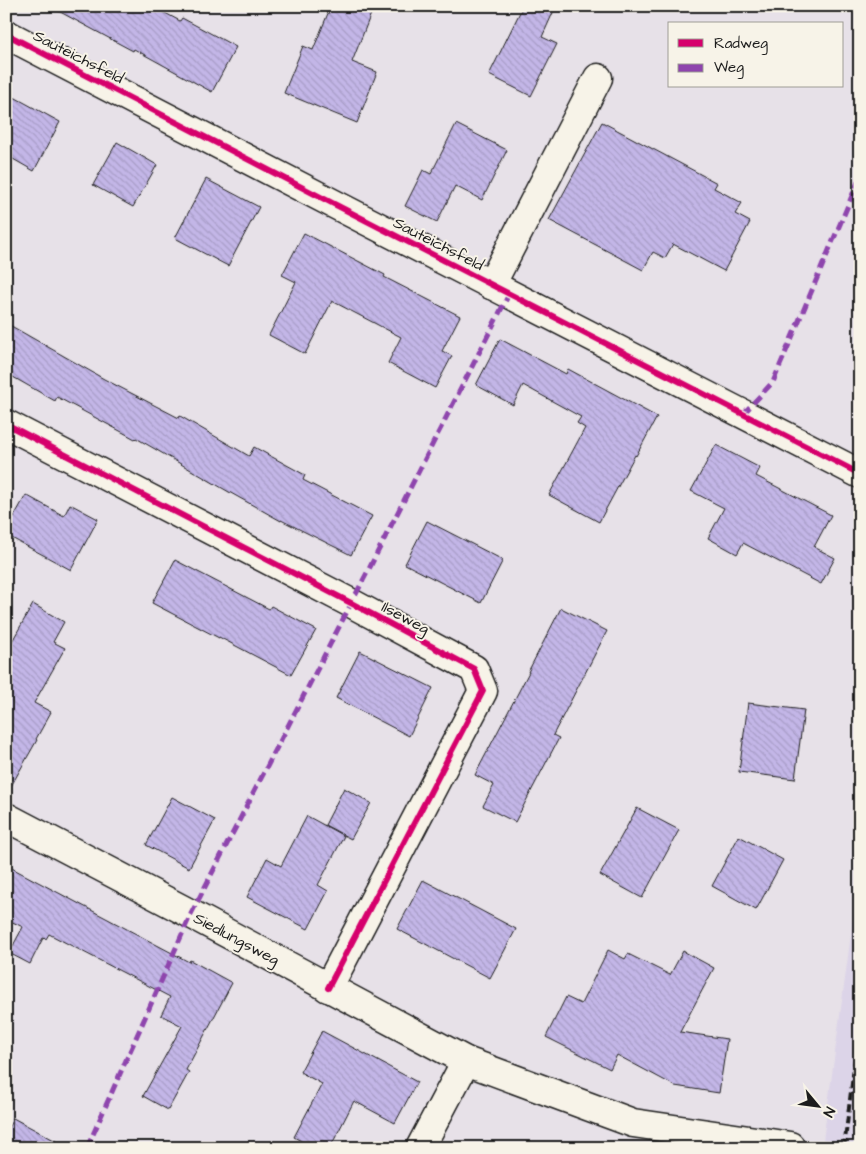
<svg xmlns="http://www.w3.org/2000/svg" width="866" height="1154" viewBox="0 0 866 1154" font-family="'Architects Daughter',sans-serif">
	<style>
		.built { fill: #dcd4e8 }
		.building { fill: url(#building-back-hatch); stroke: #1c1c1c }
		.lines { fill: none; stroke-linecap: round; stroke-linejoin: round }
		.minor-casing { stroke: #1c1c1c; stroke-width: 31 }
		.minor { stroke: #f7f3e8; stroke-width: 28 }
		.rail { stroke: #1c1c1c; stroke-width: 4; stroke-dasharray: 8 4; stroke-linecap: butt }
		.quiet { stroke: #8e44ad; stroke-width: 5; stroke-dasharray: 10 5; stroke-linecap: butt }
		.cycleway-casing { stroke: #f7f3e8; stroke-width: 9 }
		.cycleway { stroke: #d6006c; stroke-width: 6 }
		.labels { text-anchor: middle; stroke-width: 4; stroke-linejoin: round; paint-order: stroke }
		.street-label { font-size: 16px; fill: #1c1c1c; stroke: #f7f3e8 }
	</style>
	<defs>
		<pattern id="building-back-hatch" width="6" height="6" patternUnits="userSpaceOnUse" patternTransform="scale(1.25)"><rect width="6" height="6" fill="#c3b6e7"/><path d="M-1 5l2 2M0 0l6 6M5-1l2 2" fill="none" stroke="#a79cc6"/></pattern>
	</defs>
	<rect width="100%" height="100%" fill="#e7e1e8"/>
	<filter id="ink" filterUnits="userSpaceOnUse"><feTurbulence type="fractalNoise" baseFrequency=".02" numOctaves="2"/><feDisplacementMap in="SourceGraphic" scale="10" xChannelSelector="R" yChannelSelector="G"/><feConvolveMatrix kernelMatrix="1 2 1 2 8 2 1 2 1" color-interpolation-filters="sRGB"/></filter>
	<g filter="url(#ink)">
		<polygon class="built" points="860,868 860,1148 822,1148"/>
		<g class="building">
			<polygon points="49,6 152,6 180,21 182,18 236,47 212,92 134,49 133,51"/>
			<polygon points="331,6 374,6 352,62 377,72 357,123 284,93 303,46 313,50"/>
			<polygon points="523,6 556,6 542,37 557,44 531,96 489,75"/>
			<polygon points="14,97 60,122 34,171 6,155 6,111"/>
			<polygon points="602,122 717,183 714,188 742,203 735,214 750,222 724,271 673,244 665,258 653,252 643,270 549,220"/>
			<polygon points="456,124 507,150 482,200 455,186 437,222 405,206 423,170 431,174"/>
			<polygon points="117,142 157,165 133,207 93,185"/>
			<polygon points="206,179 259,207 228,266 175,238"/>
			<polygon points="304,233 385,275 384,277 460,316 442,351 452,356 435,388 388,363 401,337 332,301 305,354 269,335 296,282 282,275"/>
			<polygon points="6,323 104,379 179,418 180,416 249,456 254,447 305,475 303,480 372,516 351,555 281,520 281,521 229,492 136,438 135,439 57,397 55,401 6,373"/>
			<polygon points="500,339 566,374 568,369 657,417 636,456 635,455 599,522 549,495 585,428 577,423 581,417 523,385 513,405 476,385"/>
			<polygon points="716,445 760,468 756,476 831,515 814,547 835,558 821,584 743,543 737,554 708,538 724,508 691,491"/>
			<polygon points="26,495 64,516 70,504 98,519 71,570 6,535 6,531"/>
			<polygon points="427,521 503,560 481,603 405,564"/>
			<polygon points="175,560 269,609 271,606 316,630 291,675 219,637 219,638 152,603"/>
			<polygon points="33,604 64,622 53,642 65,648 34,703 51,712 36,739 37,740 6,795 6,652"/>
			<polygon points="561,608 607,631 553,735 559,738 515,822 483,806 494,785 475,775 529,672 528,672"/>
			<polygon points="360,651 433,688 409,736 336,698"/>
			<polygon points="748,703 804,710 795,779 739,772"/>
			<polygon points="344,788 371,803 351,839 325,825"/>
			<polygon points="172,797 215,820 189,868 146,845"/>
			<polygon points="637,808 679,830 642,898 600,875"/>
			<polygon points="307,816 344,836 318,885 328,891 308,929 247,897 267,858 281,866"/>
			<polygon points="739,836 783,860 756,910 712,886"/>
			<polygon points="6,865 189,962 190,960 232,983 186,1070 189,1072 168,1110 143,1096 182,1026 161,1015 170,997 49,934 46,939 43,938 30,964 9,953 23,927 6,919"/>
			<polygon points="423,880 516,929 490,978 397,929"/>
			<polygon points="608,950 625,959 628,954 670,975 683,951 714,968 680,1032 727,1039 719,1093 675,1086 617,1055 610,1069 546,1037 566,997 581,1004"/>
			<polygon points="322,1031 417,1082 395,1123 354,1101 330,1148 313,1148 294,1137 322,1084 300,1072"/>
			<polygon points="13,1118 69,1148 6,1148 6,1133"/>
		</g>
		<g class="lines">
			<defs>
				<g id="minor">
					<polyline points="6,34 334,204 860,474"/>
					<polyline points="491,285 598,78"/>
					<polyline points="6,424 351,603 474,669 483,691 328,988"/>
					<polyline points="6,817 191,914 466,1061 633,1123 790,1146"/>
					<polyline points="420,1148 466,1061"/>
				</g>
			</defs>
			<use href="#minor" class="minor-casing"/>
			<use href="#minor" class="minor"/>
			<polyline class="rail" points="844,1148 860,1019"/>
			<g class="quiet">
				<polyline points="743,414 773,382 860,177"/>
				<polyline points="87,1148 191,914 371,565 509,294"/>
			</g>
			<defs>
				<g id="cycleway">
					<polyline points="6,34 334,204 860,474"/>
					<polyline points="6,424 351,603 474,669 483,691 328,988"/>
				</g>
			</defs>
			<use href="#cycleway" class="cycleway-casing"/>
			<use href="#cycleway" class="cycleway"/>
		</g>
	</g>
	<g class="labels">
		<g class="street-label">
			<text transform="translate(79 56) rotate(27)" y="6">Sauteichsfeld</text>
			<text transform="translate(439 243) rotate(27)" y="6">Sauteichsfeld</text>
			<text transform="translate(406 617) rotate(28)" y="6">Ilseweg</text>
			<text transform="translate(237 938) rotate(28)" y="6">Siedlungsweg</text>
		</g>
	</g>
	<rect width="866" height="1154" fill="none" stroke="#f7f3e8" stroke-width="25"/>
	<rect x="12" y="12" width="841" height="1129" fill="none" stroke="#1c1c1c" stroke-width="2" filter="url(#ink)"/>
	<rect x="668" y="22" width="175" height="65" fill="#f7f3e8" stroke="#9f9d96"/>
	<rect x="678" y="39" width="25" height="8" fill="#d6006c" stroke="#9f9d96"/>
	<text x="714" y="48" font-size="15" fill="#1c1c1c">Radweg</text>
	<rect x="678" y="64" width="25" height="8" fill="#8e44ad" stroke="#9f9d96"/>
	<text x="714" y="72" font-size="15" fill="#1c1c1c">Weg</text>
	<g transform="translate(818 1106) rotate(119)" stroke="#f7f3e8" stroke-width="4" paint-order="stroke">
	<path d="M0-4L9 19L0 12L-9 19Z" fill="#1c1c1c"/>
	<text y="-8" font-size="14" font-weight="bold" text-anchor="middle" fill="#1c1c1c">N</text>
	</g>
</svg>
